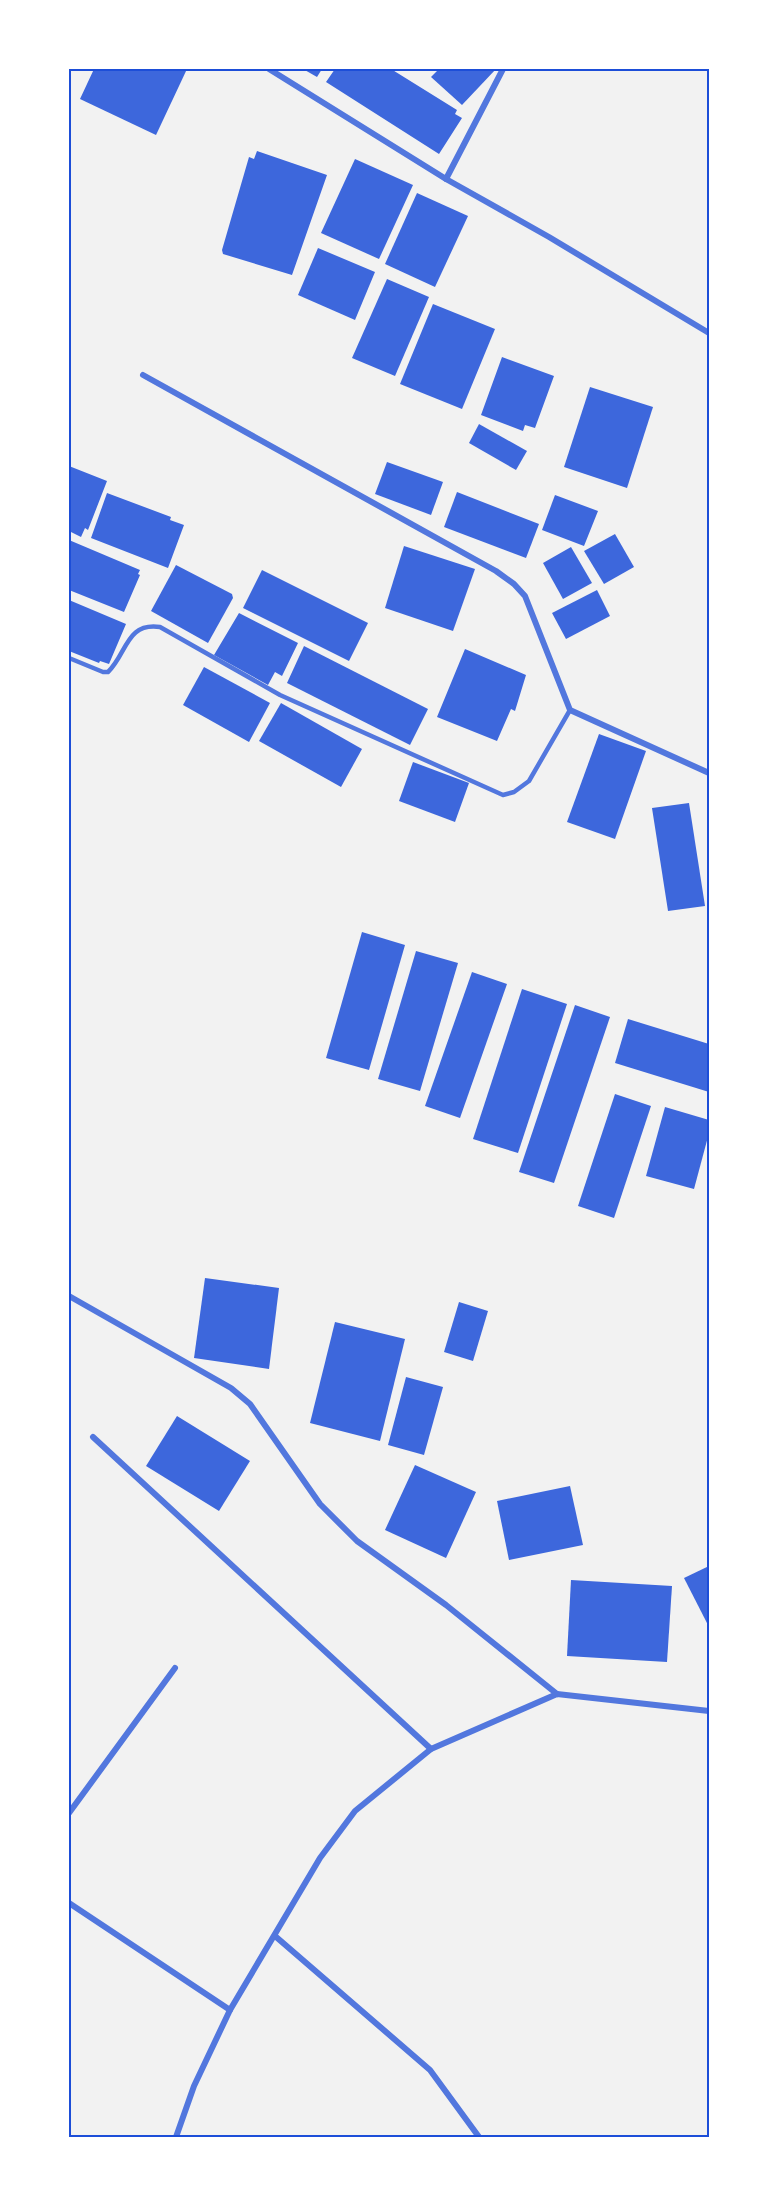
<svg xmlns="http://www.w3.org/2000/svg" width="778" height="2206" viewBox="0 0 778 2206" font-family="'Exo 2',sans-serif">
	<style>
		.building { fill: #3d67dc }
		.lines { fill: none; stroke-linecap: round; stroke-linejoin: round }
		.service { stroke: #5277de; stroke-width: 4.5 }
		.minor { stroke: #5277de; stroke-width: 6 }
		.neatline { fill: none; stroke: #1d4ed8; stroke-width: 2 }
	</style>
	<rect width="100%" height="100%" fill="#f2f2f2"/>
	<g class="building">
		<polygon points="94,69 187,69 156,135 80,99"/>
		<polygon points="303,69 322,69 317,77"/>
		<polygon points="335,69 391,69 457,110 455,114 462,118 439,154 326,82"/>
		<polygon points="439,69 496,69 462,105 431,77"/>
		<polygon points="257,151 327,175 292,275 223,254 222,250 249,157 254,159"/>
		<polygon points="355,159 413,185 379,259 321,233"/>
		<polygon points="417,193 468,216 435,287 385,264"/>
		<polygon points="318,248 375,272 355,320 298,295"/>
		<polygon points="387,279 429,297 395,376 352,358"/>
		<polygon points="433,304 495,329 462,409 400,384"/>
		<polygon points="502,357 554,376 535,428 525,425 523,431 481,415"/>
		<polygon points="590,387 653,407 627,488 564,467"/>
		<polygon points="479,424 527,451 516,470 469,443"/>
		<polygon points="387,462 443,482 431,515 375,494"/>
		<polygon points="69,466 107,481 88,530 85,528 81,537 69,531"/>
		<polygon points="457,492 539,524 526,558 444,527"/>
		<polygon points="107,493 171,517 170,520 184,525 168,568 91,538"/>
		<polygon points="555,495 598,511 584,546 542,530"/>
		<polygon points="615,534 634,567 604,584 584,551"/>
		<polygon points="69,540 140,570 138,574 140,575 124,612 69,590"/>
		<polygon points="404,546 475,569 453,631 385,608"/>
		<polygon points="571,547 592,583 563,599 543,563"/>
		<polygon points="176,565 232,594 233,598 208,643 151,611"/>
		<polygon points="262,570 368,623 349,661 243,608"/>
		<polygon points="597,590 610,616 566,639 552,613"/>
		<polygon points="69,600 126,624 109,664 100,661 99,663 69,651"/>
		<polygon points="239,613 298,643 282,676 275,672 268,685 214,655"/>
		<polygon points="304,646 428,709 410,745 287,683"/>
		<polygon points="465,649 526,675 515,711 511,709 497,741 437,717"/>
		<polygon points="204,667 270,703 249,742 183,705"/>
		<polygon points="281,703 362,749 341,787 259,741"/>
		<polygon points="599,734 646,751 615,839 567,822"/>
		<polygon points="413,762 469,783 455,822 399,801"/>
		<polygon points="689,803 705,906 668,911 652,808"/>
		<polygon points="362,932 405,945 369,1070 326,1058"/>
		<polygon points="416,951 458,963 420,1091 378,1079"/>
		<polygon points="472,972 507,984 460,1118 425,1106"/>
		<polygon points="522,989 567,1004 518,1153 473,1139"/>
		<polygon points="575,1005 610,1017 554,1183 519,1172"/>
		<polygon points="628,1019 709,1044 709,1092 615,1063"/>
		<polygon points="615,1094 651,1106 614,1218 578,1206"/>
		<polygon points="665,1107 709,1120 709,1133 694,1189 646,1176"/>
		<polygon points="205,1278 279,1288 269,1369 194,1358"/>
		<polygon points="459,1302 488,1311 473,1361 444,1352"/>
		<polygon points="335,1322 405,1339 380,1441 310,1423"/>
		<polygon points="406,1377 443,1387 424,1455 388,1445"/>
		<polygon points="177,1416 250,1461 219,1511 146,1466"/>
		<polygon points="415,1465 476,1492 446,1558 385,1530"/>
		<polygon points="570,1486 583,1545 509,1560 497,1501"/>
		<polygon points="709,1566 709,1627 684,1578"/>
		<polygon points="571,1580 672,1586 667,1662 567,1656"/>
	</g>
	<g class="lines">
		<path class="service" d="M69,658L103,672H108C127,654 126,622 160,627L280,695L503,795L514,792L529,781L570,710"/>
		<g class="minor">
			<polyline points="269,69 446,179 549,237 709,333"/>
			<polyline points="446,179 503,69"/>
			<polyline points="143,375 496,571 514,584 525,596 570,710 709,773"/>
			<polyline points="69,1296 231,1388 250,1404 320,1504 357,1541 446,1605 557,1694"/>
			<polyline points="93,1437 431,1749"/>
			<polyline points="69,1813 175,1668"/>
			<polyline points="69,1903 230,2010"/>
			<polyline points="275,1936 430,2070 479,2137"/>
			<polyline points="176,2137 194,2086 230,2010 320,1858 355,1811 431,1749 557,1694 709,1711"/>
		</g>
	</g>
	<rect width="778" height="2206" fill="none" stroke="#ffffff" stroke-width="141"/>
	<rect x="70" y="70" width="638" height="2066" class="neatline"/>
</svg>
